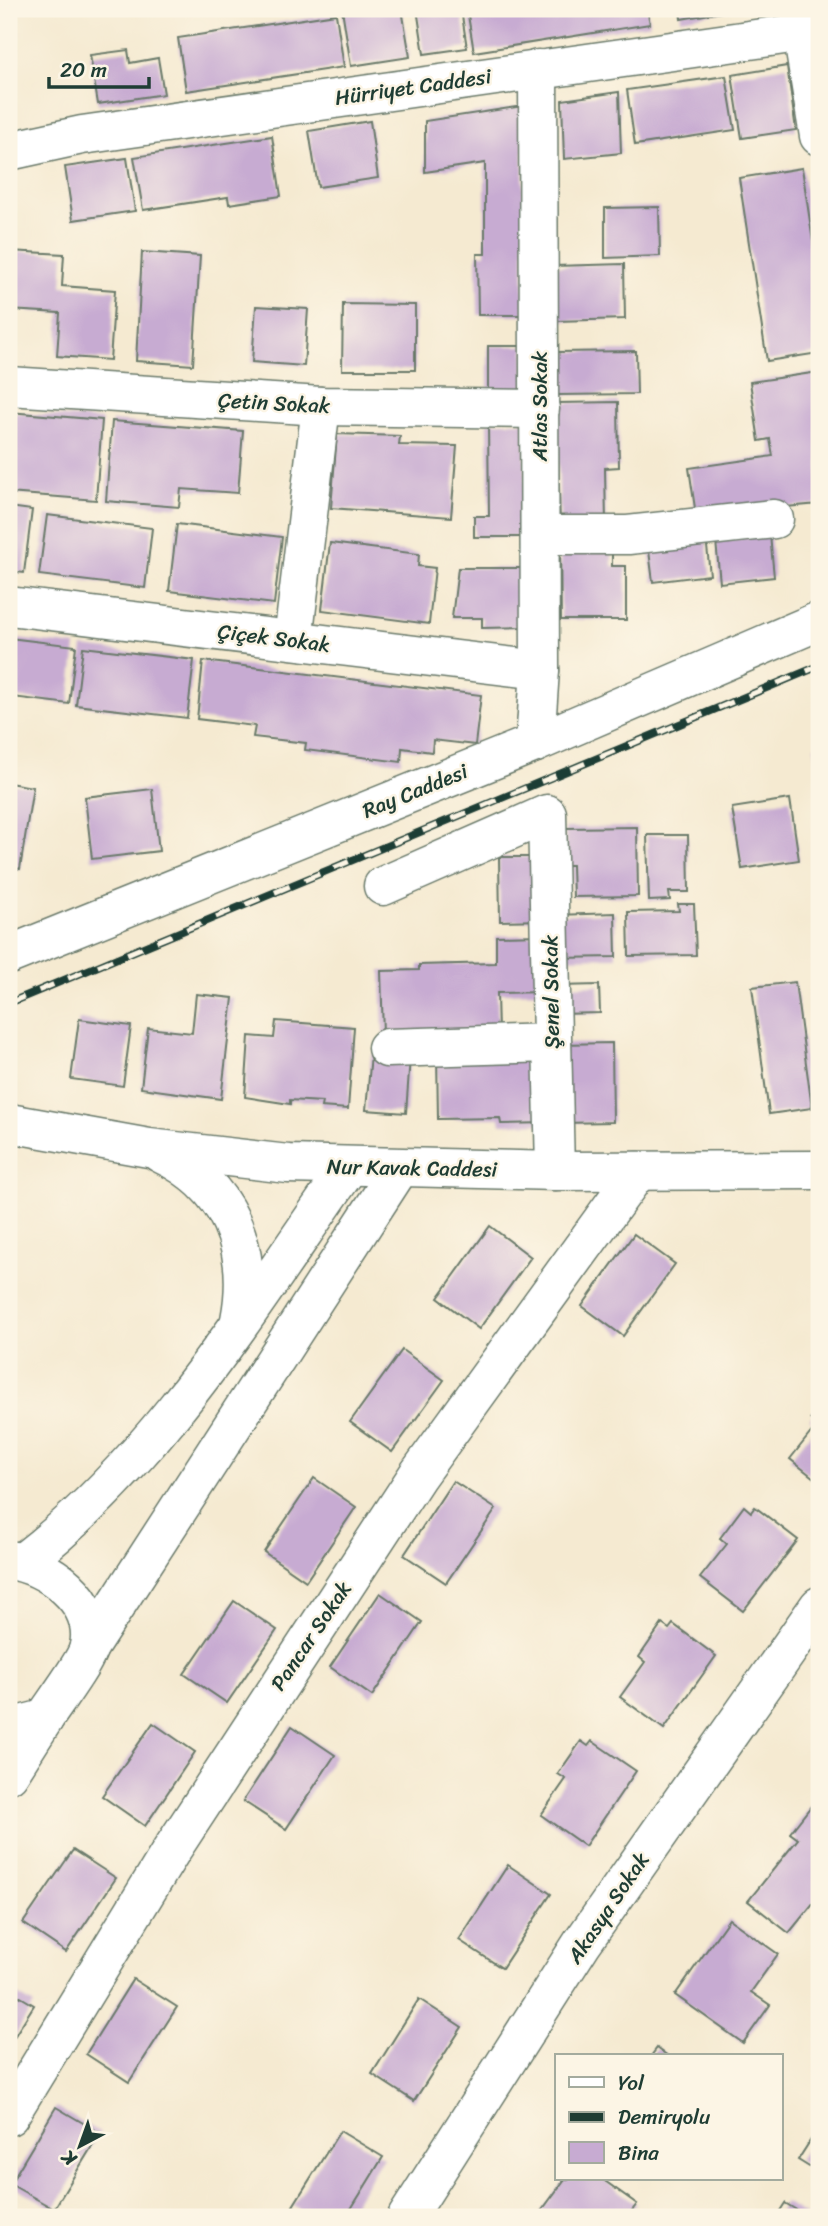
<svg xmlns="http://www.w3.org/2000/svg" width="828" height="2226" viewBox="0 0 828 2226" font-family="Sriracha,sans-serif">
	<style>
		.building { fill: #c7abd2 }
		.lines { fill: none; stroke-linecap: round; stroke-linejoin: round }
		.minor-casing { stroke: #6a7a6b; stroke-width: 41 }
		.minor { stroke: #fff; stroke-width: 38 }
		.rail-casing { stroke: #1f3d34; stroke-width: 8 }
		.rail { stroke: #fcf5e5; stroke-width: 5; stroke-dasharray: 16; stroke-linecap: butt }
		.labels { text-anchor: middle; stroke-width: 5; stroke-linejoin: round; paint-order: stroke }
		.street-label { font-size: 21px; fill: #1f3d34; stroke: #fcf5e5 }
	</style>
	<rect width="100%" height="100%" fill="#fcf5e5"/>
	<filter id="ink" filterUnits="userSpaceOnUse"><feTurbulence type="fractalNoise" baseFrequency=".0143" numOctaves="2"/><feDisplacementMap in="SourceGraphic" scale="14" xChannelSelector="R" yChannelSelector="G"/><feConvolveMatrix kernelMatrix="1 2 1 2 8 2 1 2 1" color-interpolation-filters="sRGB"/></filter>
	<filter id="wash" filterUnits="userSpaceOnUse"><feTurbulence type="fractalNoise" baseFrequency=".00686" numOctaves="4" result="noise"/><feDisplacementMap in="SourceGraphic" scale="28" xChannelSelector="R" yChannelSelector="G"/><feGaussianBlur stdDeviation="1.57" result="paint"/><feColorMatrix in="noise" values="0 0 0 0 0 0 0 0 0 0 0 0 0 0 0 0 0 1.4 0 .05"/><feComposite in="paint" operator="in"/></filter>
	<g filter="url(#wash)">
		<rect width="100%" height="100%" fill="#f5ead1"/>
		<g id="blocks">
			<g class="building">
				<polygon points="342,9 402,9 410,57 351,66"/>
				<polygon points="417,9 461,9 467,48 424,54"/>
				<polygon points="467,9 647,9 650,24 474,52"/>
				<polygon points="680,9 732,9 733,10 681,19"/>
				<polygon points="336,14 344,67 186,91 178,38"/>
				<polygon points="128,50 130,63 158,58 164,94 98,104 90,55"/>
				<polygon points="787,66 796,130 742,138 732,75"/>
				<polygon points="726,76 735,130 635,145 627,90"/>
				<polygon points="619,92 621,153 564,159 562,100"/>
				<polygon points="523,106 524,315 478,315 477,254 485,254 485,163 425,172 425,121"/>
				<polygon points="370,121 378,178 318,187 309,131"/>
				<polygon points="272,136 281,196 229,204 228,197 143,210 134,157"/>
				<polygon points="127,158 135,211 73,220 65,167"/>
				<polygon points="802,168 819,282 819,353 767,361 739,178"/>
				<polygon points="659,207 660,256 605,258 605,208"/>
				<polygon points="9,251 64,254 62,286 115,290 110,360 57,356 60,313 9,310"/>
				<polygon points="142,252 200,256 193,365 136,361"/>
				<polygon points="624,264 625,319 556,321 554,266"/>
				<polygon points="343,304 415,305 415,370 342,370"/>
				<polygon points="256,306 308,309 304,366 252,362"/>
				<polygon points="488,346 524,346 525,395 488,395"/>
				<polygon points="636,351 637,394 557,395 556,352"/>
				<polygon points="819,372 819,504 696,515 689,468 773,456 770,439 759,441 750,382"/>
				<polygon points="618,402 619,467 605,468 606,525 560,526 557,403"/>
				<polygon points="9,412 102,420 96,500 9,493"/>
				<polygon points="112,421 243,431 238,493 181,489 179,507 106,501"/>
				<polygon points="488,422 525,422 525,537 474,537 474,516 489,516"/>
				<polygon points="337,434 400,436 399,445 457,446 451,517 331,508"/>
				<polygon points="9,507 32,510 24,573 9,571"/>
				<polygon points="47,515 152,528 145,588 39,575"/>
				<polygon points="177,524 282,537 274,604 169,591"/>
				<polygon points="770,535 774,577 720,583 716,541"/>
				<polygon points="706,537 710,575 653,582 648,543"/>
				<polygon points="330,543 419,554 418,566 435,568 429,624 322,610"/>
				<polygon points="560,543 612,543 612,566 626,566 626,620 561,620"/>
				<polygon points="458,568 525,568 526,627 482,628 482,618 452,618"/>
				<polygon points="9,638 76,646 69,704 13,697 9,713"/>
				<polygon points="83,647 194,660 187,718 76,705"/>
				<polygon points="203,661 481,695 475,745 433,740 432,752 402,748 401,762 305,750 306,743 253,737 255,726 197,719"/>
				<polygon points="814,746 819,746 819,769 818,769"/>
				<polygon points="9,783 33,787 20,869 9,867"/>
				<polygon points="152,789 159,851 92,859 85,797"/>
				<polygon points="790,799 799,860 742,869 732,808"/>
				<polygon points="637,827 638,896 573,897 572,865 566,865 565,828"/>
				<polygon points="647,835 688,835 689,892 669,892 670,900 649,901"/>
				<polygon points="499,857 541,857 542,920 500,921"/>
				<polygon points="678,904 694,904 696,955 629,956 628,912 679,911"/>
				<polygon points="615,913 616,957 557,958 556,915"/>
				<polygon points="542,935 544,992 497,993 498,1032 383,1034 381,971 419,970 419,965 496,963 496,936"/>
				<polygon points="795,982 812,1108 769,1114 752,987"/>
				<polygon points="599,985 600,1013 559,1014 558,986"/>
				<polygon points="196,994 233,998 221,1099 141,1088 148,1028 192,1033"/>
				<polygon points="79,1019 131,1026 123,1086 71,1079"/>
				<polygon points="276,1021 354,1027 348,1109 321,1107 322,1102 290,1100 290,1104 245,1097 249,1036 274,1038"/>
				<polygon points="612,1043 613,1122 561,1123 560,1044"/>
				<polygon points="545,1052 547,1123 501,1124 500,1118 438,1119 437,1054"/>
				<polygon points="371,1054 410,1057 406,1113 366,1110"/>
				<polygon points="490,1226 531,1257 479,1329 438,1298"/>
				<polygon points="634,1234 675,1264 623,1336 582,1306"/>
				<polygon points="402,1350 444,1380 392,1452 350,1422"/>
				<polygon points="819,1407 819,1482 790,1459 817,1425 810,1419"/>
				<polygon points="314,1478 356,1507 306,1581 264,1552"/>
				<polygon points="453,1481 496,1509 446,1583 404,1555"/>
				<polygon points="744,1506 751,1512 755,1507 798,1540 743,1611 700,1578 727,1544 720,1538"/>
				<polygon points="380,1593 422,1622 372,1696 330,1667"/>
				<polygon points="234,1601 277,1630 227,1703 184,1674"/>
				<polygon points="662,1624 669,1629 673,1624 716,1656 664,1729 620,1697 645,1662 639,1657"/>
				<polygon points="153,1723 195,1752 145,1826 102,1796"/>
				<polygon points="292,1726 335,1755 286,1829 243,1801"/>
				<polygon points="581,1741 588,1746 592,1741 636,1771 585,1846 541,1815 566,1779 558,1774"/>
				<polygon points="819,1796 819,1896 789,1933 748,1901 798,1839 790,1833"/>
				<polygon points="73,1850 116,1878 66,1952 23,1923"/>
				<polygon points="508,1865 551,1894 502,1968 459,1940"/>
				<polygon points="729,1919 778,1954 751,1992 770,2005 743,2043 675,1995"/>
				<polygon points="133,1979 177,2007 129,2082 86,2054"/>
				<polygon points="9,1990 34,2005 9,2045"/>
				<polygon points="419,1999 462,2027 414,2101 372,2074"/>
				<polygon points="657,2048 668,2056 651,2056"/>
				<polygon points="56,2107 100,2133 54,2209 10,2184"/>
				<polygon points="819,2127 819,2173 798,2160"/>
				<polygon points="340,2131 383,2157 346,2217 311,2217 293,2206"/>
				<polygon points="565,2179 602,2179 637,2204 627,2217 537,2217"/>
				<polygon points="785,2203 808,2217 776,2217"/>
			</g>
		</g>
	</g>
	<g filter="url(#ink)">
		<use href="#blocks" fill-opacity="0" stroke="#6a7a6b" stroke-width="2"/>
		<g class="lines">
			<defs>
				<g id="minor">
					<polyline points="802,33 819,136"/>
					<polyline points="9,151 82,135 819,30"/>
					<polyline points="9,386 321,406 540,409"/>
					<polyline points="540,535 628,535 774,519"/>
					<polyline points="9,606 540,670"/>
					<polyline points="293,640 321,406"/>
					<polyline points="535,743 540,670 538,69"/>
					<polyline points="383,886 547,814 555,1171"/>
					<polyline points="9,955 535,743 819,621"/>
					<polyline points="387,1048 552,1043"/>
					<polyline points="9,1123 149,1148 288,1164 555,1171 819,1170"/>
					<path d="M160,1153C229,1185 254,1248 240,1320"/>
					<path d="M9,1560C47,1565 98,1600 89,1646C87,1660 53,1705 44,1719L9,1728"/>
					<path d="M23,1562C160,1457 250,1307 348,1168"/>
					<polyline points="89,1647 399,1169"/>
					<polyline points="9,1774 44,1719"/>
					<polyline points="9,2116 171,1851 417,1476 638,1171"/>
					<polyline points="407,2217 582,1943 819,1606"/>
				</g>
			</defs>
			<use href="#minor" class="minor-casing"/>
			<use href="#minor" class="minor"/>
			<defs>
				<polyline id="rail" points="9,1003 819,666"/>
			</defs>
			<use href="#rail" class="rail-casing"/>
			<use href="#rail" class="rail"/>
		</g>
	</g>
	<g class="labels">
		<g class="street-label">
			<text transform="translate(413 87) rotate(-8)" y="7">Hürriyet Caddesi</text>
			<text transform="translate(274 403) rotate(3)" y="7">Çetin Sokak</text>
			<text transform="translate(540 406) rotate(-90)" y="7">Atlas Sokak</text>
			<text transform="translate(274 638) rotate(7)" y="7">Çiçek Sokak</text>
			<text transform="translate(415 791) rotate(-22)" y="7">Ray Caddesi</text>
			<text transform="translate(551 992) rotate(-91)" y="7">Şenel Sokak</text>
			<text transform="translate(412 1168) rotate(1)" y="7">Nur Kavak Caddesi</text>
			<text transform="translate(311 1636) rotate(-56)" y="7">Pancar Sokak</text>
			<text transform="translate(608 1908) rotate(-56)" y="7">Akasya Sokak</text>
		</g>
	</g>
	<rect width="828" height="2226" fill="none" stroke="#fcf5e5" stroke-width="35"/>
	<rect x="555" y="2054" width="228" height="126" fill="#fcf5e5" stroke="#a4ab9e" stroke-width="2"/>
	<rect x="569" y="2077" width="35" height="10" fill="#ffffff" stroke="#a4ab9e" stroke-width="2"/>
	<text x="618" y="2090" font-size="21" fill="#1f3d34">Yol</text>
	<rect x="569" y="2112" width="35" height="10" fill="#1f3d34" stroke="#a4ab9e" stroke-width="2"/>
	<text x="618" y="2124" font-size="21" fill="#1f3d34">Demiryolu</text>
	<rect x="569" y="2142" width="35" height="21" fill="#c7abd2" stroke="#a4ab9e" stroke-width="2"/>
	<text x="618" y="2160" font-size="21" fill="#1f3d34">Bina</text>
	<g transform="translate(80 2146) rotate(221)" stroke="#fcf5e5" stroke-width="5" paint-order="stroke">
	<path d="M0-5L12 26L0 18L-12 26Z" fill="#1f3d34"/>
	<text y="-10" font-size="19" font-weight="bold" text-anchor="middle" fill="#1f3d34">K</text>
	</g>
	<path d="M49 77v10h100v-10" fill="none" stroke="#1f3d34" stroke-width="3.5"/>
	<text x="60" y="77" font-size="21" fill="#1f3d34" stroke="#fcf5e5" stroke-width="5" paint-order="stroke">20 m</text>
</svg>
